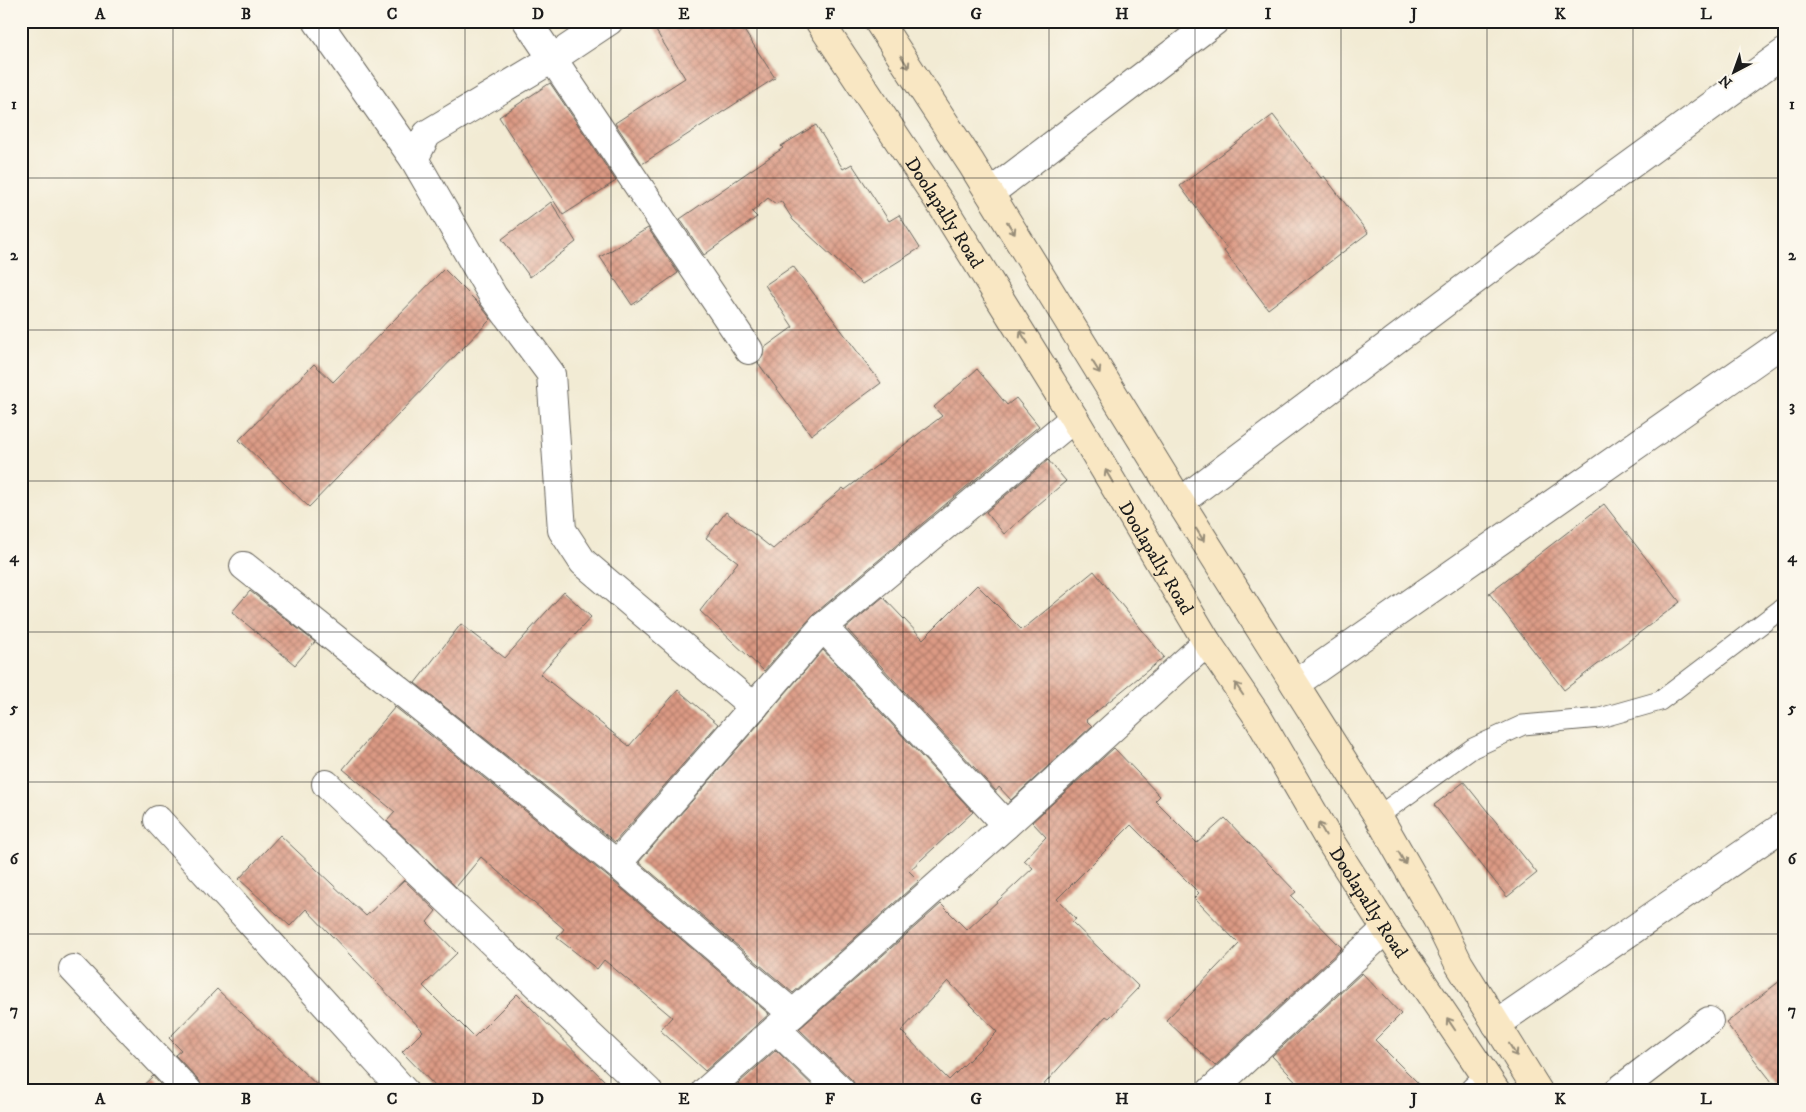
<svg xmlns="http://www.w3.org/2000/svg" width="1806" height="1112" viewBox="0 0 1806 1112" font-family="'IM FELL DW Pica',serif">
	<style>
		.building { fill: url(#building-cross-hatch); fill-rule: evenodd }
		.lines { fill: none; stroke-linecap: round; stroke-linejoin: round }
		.service-casing { stroke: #67645c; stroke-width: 21 }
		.minor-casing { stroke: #67645c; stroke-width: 30 }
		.secondary-casing { stroke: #67645c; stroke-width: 30 }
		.service { stroke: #fff; stroke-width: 19 }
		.minor { stroke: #fff; stroke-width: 28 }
		.secondary { stroke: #f9e7c3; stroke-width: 28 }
		.oneway { stroke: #968c78 }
		.grid { fill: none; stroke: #1c1c1c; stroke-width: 1; stroke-opacity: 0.55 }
		.labels { text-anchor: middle; stroke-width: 5; stroke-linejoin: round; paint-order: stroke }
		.street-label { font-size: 19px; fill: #1c1c1c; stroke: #fbf7ec }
		.neatline { fill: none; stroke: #1c1c1c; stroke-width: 2 }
		.grid-label { font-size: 16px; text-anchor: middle; font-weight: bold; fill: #1c1c1c }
	</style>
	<defs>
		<pattern id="building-cross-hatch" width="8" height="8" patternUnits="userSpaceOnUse" patternTransform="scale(1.25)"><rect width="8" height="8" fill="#dc9a84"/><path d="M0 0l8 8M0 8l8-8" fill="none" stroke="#b27d6b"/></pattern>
	</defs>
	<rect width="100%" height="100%" fill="#fbf7ec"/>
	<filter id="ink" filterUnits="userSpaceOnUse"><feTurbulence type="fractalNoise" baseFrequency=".02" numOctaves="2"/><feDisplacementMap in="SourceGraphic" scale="10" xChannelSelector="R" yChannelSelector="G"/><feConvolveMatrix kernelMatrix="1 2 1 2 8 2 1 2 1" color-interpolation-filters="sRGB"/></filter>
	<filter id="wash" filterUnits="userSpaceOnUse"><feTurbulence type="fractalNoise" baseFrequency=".0096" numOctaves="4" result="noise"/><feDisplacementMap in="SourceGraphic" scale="20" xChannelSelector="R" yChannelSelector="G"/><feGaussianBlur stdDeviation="1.12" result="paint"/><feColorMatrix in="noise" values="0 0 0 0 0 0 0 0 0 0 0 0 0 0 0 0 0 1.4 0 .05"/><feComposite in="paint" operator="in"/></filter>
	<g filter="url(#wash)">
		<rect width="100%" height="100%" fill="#f2ebd4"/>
		<g id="blocks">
			<g class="building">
				<polygon points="650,21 738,21 775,78 642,164 615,123 685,78"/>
				<polygon points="550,83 616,181 563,215 499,117"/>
				<polygon points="1273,115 1321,178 1324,176 1368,233 1268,309 1224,251 1227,249 1180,186"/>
				<polygon points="816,125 843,169 852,164 889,221 899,215 920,248 862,284 793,220 781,201 776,204 768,198 752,212 757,217 704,255 680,219 783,148 781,146"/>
				<polygon points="551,202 576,242 530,277 502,239"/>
				<polygon points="648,228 678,273 632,305 600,257"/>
				<polygon points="793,266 881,383 811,435 758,363 763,356 764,348 793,327 765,285"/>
				<polygon points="444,269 480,305 491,319 309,507 239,440 314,364 333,382"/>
				<polygon points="977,369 1007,405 1016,398 1039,426 813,615 764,671 700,611 738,562 706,538 726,512 773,549 843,488 845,490 942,416 934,407"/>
				<polygon points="1048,460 1066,481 1004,534 986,512"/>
				<polygon points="1604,504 1680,602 1564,690 1489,593"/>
				<polygon points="1094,571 1164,657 1086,720 1092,726 1011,800 999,787 996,791 846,628 883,597 923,639 977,585 1022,630"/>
				<polygon points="250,591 315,642 295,665 232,612"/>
				<polygon points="564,592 591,617 540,674 629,746 678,690 718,724 615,842 415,683 461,624 505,658"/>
				<polygon points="823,650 973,812 909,871 919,881 793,993 639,862"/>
				<polygon points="395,707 607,876 769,1014 705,1071 660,1030 672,1017 604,960 597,969 557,938 564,929 481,857 456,887 387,821 395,812 343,769"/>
				<path d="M1114,748L1160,796L1155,801L1197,843L1225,818L1296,892L1291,896L1342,948L1215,1066L1166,1020L1239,944L1194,898L1199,893L1131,825L1057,899L1076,919L1072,922L1139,987L1109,1018L1106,1016L1038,1091H856V1086L852,1080L799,1029L941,904L967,930L1033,868L1024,860L1046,837L1032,822ZM948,981L997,1032L949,1080L901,1031Z"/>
				<polygon points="1464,782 1537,873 1507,897 1434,805"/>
				<polygon points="280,835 366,916 404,880 436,911 427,922 457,953 423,986 474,1037 517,994 615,1091 440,1091 402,1052 423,1031 306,909 290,926 239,879"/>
				<polygon points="1362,973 1401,1014 1375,1040 1426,1091 1305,1091 1272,1056"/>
				<polygon points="1785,977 1785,1091 1779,1091 1726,1023"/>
				<polygon points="217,989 323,1091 203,1091 199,1080 175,1055 181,1050 169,1038"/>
				<polygon points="776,1050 818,1091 730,1091"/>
				<polygon points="153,1076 166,1091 137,1091"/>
			</g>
		</g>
	</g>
	<g filter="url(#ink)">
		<use href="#blocks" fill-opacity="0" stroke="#67645c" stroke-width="1"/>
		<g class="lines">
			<defs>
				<polyline id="service" points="1378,816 1473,748 1523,725 1600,718 1660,701 1785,606"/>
				<g id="minor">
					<polyline points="317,21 414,159 493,296 551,374 562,530 583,562 754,707"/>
					<polyline points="527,21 749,350"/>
					<polyline points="414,159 427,134 552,59 609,21"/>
					<polyline points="990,193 1215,21"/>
					<polyline points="1180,502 1567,211 1785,52"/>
					<polyline points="244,566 617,864 793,1014"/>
					<polyline points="823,627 1006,825"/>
					<polyline points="1295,684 1785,341"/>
					<polyline points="326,784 648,1091"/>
					<polyline points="158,820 404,1091"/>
					<polyline points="617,864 823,627 1074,418"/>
					<polyline points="73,969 188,1091"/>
					<polyline points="1496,1024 1785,825"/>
					<polyline points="776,1029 841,1091"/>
					<polyline points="706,1091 1006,825 1207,642"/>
					<polyline points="1211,1091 1386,929"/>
					<polyline points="1474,1091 1487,1079"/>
					<polyline points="1618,1091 1709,1021"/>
				</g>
				<g id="secondary">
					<path id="s1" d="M819,21L946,212L1074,418L1207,642L1256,714L1328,838L1386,929L1496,1091"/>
					<polyline points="878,21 971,163 1180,502 1378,816 1437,919 1459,964 1538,1091"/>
				</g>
			</defs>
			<use href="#service" class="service-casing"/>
			<use href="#minor" class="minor-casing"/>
			<use href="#secondary" class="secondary-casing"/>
			<use href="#service" class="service"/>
			<use href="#minor" class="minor"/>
			<use href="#secondary" class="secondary"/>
		</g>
		<defs><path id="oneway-shaft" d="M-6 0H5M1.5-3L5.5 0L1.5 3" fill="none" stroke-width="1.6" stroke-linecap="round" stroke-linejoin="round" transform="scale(1.25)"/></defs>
		<g class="oneway">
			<use href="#oneway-shaft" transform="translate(905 62) rotate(57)"/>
			<use href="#oneway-shaft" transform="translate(1011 228) rotate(58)"/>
			<use href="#oneway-shaft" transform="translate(1024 337) rotate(-122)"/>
			<use href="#oneway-shaft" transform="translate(1096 367) rotate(58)"/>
			<use href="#oneway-shaft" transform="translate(1109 476) rotate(-121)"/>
			<use href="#oneway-shaft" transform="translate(1200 535) rotate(58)"/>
			<use href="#oneway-shaft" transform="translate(1239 689) rotate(-124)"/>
			<use href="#oneway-shaft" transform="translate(1322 829) rotate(-120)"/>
			<use href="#oneway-shaft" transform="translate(1402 858) rotate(60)"/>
			<use href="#oneway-shaft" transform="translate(1451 1024) rotate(-124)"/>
			<use href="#oneway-shaft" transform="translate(1513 1050) rotate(58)"/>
		</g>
	</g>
	<path class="grid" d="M173,21V1091M319,21V1091M465,21V1091M611,21V1091M757,21V1091M903,21V1091M1049,21V1091M1195,21V1091M1341,21V1091M1487,21V1091M1633,21V1091M21,178H1785M21,330H1785M21,481H1785M21,632H1785M21,782H1785M21,934H1785"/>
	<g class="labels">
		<g class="street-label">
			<text dy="7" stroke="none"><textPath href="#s1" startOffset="229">Doolapally Road</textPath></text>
			<text dy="7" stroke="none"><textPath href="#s1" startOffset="634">Doolapally Road</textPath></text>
			<text dy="7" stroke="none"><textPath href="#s1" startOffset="1039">Doolapally Road</textPath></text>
		</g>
	</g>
	<rect width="1806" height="1112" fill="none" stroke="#fbf7ec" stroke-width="55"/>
	<g transform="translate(1734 72) rotate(221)" stroke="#fbf7ec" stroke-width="4" paint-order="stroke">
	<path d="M0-4L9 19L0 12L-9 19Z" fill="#1c1c1c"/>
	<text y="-8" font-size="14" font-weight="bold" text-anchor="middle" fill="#1c1c1c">N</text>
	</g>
	<rect x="28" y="28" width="1750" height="1056" class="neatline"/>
	<g class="grid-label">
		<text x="100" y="19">A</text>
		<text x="246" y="19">B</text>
		<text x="392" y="19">C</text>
		<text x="538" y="19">D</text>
		<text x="684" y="19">E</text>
		<text x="830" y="19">F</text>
		<text x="976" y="19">G</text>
		<text x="1122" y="19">H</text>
		<text x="1268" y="19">I</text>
		<text x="1414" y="19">J</text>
		<text x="1560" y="19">K</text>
		<text x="1706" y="19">L</text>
		<text x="14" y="109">1</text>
		<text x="1792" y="109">1</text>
		<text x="14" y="260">2</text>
		<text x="1792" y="260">2</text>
		<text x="14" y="411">3</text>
		<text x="1792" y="411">3</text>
		<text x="14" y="562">4</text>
		<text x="1792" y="562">4</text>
		<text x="14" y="713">5</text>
		<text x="1792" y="713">5</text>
		<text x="14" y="864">6</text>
		<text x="1792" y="864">6</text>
		<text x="14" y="1015">7</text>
		<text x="1792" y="1015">7</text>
		<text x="100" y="1104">A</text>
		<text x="246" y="1104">B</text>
		<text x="392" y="1104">C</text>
		<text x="538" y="1104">D</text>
		<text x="684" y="1104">E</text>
		<text x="830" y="1104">F</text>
		<text x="976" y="1104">G</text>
		<text x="1122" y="1104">H</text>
		<text x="1268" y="1104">I</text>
		<text x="1414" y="1104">J</text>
		<text x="1560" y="1104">K</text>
		<text x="1706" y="1104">L</text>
	</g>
</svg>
